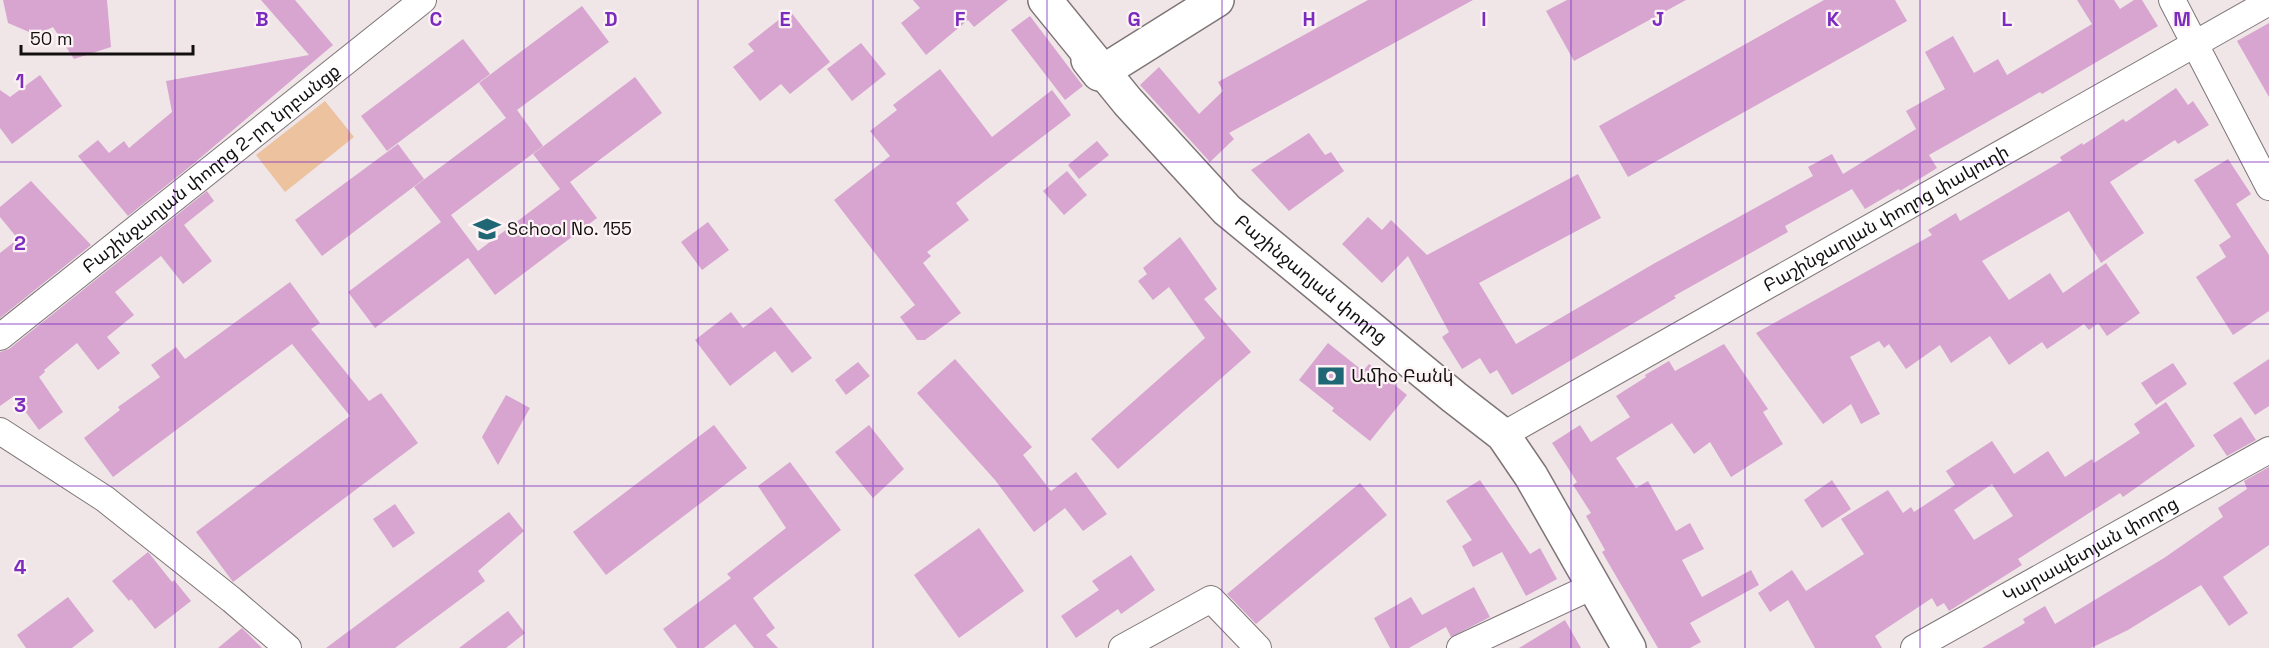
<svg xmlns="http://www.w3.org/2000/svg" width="2269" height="648" viewBox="0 0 2269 648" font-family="'Space Grotesk','Noto Sans Armenian',sans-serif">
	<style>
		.park { fill: #ecc29f }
		.building { fill: #d7a5cf; fill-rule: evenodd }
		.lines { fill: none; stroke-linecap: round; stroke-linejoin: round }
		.street-casing { stroke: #7e7577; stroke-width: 28 }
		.secondary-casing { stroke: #7e7577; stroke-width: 36 }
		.street { stroke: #fff; stroke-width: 26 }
		.secondary { stroke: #fff; stroke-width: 33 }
		.grid { fill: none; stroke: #7b2cbf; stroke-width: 1.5; stroke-opacity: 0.55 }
		.labels { text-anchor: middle; stroke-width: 4.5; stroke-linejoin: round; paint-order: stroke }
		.street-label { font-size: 18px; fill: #131011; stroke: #fdf3f5 }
		.poi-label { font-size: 18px; fill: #131011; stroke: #fdf3f5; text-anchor: start }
		.grid-label { font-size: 20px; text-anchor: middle; font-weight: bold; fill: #7b2cbf; stroke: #fdf3f5; stroke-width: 4.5; stroke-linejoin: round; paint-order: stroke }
	</style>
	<rect width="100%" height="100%" fill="#f0e6e8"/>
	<polygon class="park" points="325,101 354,137 285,192 256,155"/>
	<g class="building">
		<polygon points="3,0 107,0 111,47 74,59 53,27 36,35 8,23"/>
		<polygon points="261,0 295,0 333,45 192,165 128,216 78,156 98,140 109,153 124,141 129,148 172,112 166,81 309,55"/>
		<polygon points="913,0 1008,0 974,27 968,20 926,55 901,23 920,8"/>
		<polygon points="1368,0 1473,0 1229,133 1234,139 1210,162 1140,85 1159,67 1199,114 1223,91 1218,82"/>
		<polygon points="1567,0 1686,0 1574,61 1546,11"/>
		<polygon points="1824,0 1895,0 1907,21 1628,177 1599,126"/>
		<polygon points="2077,0 2114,0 2120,9 2134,0 2142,0 2158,26 2042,94 2040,92 1929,155 1937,168 1900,191 1899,189 1865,209 1852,189 1785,226 1788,232 1674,296 1676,298 1512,395 1497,370 1490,374 1480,358 1462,369 1442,337 1449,332 1408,256 1382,283 1342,244 1368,217 1382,230 1391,220 1427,255 1578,174 1601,218 1479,283 1516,344 1655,263 1813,176 1808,167 1832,154 1843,174 1916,129 1906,111 1945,89 1925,52 1953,36 1974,73 1998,59 2007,75 2092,24"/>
		<polygon points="582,6 609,42 517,110 543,146 451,215 478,251 560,189 533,154 635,77 662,113 570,182 597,218 495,295 468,258 375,328 348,292 441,222 414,187 506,118 479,83"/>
		<polygon points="790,11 830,62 790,94 781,84 760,101 733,67 754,51 748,44"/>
		<polygon points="1030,16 1083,86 1065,100 1011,30"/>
		<polygon points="2269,23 2269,97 2237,41"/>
		<polygon points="463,39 490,74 387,151 361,116"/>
		<polygon points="861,43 886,74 852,101 827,69"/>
		<polygon points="940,69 992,137 1052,90 1071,115 956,203 969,220 927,252 931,256 923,263 961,313 925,340 917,340 900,317 915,305 834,200 890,156 870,131 897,110 893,105"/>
		<polygon points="40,75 62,106 12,144 0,128 0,90 10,97"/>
		<polygon points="2176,88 2188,105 2193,101 2209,125 2178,144 2175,140 2110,182 2144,233 2101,263 2069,211 1982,261 2009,300 2050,273 2063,293 2106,263 2140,313 2107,336 2098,323 2089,330 2084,324 2047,349 2042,342 2009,365 1990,336 1951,363 1940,345 1906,369 1889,344 1884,348 1879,341 1850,357 1880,414 1861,424 1851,404 1823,424 1756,333 1932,235 1928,230 1956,213 1960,221 2062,161 2060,157 2082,143 2083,145 2123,119 2126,122"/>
		<polygon points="1309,133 1325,155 1331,152 1344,171 1289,211 1251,170"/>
		<polygon points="1097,141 1109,155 1079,179 1068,165"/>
		<polygon points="398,144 424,179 322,256 295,220"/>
		<polygon points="2228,159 2251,194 2236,204 2269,255 2269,311 2233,335 2196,277 2226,257 2219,245 2231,237 2194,180"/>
		<polygon points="1067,171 1087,195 1064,215 1043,191"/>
		<polygon points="31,181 91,245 0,318 0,253 18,239 0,217 0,207"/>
		<polygon points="207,191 214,201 184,225 212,261 183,284 161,256 115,292 134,315 107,337 120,353 98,370 77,343 44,370 45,372 39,377 63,412 39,430 14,396 0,406 0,352 9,349"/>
		<polygon points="708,222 729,250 702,270 681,242"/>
		<polygon points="1180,237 1217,289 1204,299 1251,352 1118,469 1091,439 1205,338 1169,287 1153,300 1138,281 1147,274 1143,268"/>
		<polygon points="290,282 320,323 311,329 369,401 381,393 418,443 233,582 196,532 350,416 292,344 113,477 84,438 120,410 118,407 160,377 151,365 176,347 185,359"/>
		<polygon points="771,307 812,358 792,373 775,351 730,386 695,340 731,312 743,328"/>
		<polygon points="1328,343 1363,371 1369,364 1407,395 1370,441 1332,411 1334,408 1299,380"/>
		<polygon points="1724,344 1768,409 1763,412 1783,444 1731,477 1710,442 1694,454 1672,423 1616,458 1636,488 1648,481 1676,531 1690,523 1704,549 1682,560 1702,597 1751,570 1759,585 1690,623 1701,642 1690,648 1658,648 1602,552 1605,550 1586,516 1591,513 1573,485 1577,482 1552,443 1580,425 1591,442 1630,417 1616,396 1646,377 1645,375 1669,361 1675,371"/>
		<polygon points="955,359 1032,447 1023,455 1051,491 1076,472 1107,514 1083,531 1065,508 1034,532 995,480 917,393"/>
		<polygon points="2269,359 2269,406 2255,415 2233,383"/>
		<polygon points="858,362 870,376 846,395 835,380"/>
		<polygon points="2173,363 2187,384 2156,405 2141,383"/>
		<polygon points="506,395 530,408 498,465 482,437"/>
		<path d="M2166,402L2195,446L2123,497L2120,493L2018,559L2022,565L1949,611L1944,603L1937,607L1932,598L1875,636L1882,648H1815L1788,600L1770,612L1758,593L1792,570L1806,591L1864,554L1841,519L1888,490L1903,513L1911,507L1914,512L1955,485L1946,471L1992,441L2014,474L2048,451L2065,477L2092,459L2094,463L2140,433L2134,424ZM1992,484L2013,516L1974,540L1954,510Z"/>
		<polygon points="2241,417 2256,440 2227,456 2213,435"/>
		<polygon points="714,425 747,468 606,575 573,532"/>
		<polygon points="869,425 904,469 873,498 835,452"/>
		<polygon points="790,462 841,530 753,598 775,628 766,635 778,648 754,648 735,624 704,648 677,648 663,629 731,578 727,574 786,528 758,486"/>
		<polygon points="2269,467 2269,545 2223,577 2248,613 2229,626 2201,585 2128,630 2091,648 1982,648 2025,623 2023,619 2045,606 2055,624 2164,558 2223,517 2218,508 2247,489 2244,481"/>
		<polygon points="1480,480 1530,554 1540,548 1557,579 1526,596 1502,552 1473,567 1462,546 1472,540 1446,501"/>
		<polygon points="1832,480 1851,509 1822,528 1804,500"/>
		<polygon points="1360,483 1387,515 1256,624 1227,594"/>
		<polygon points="395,504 415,533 393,548 373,519"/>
		<polygon points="509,512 524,531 478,571 485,581 395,648 326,648"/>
		<polygon points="979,528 1024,591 959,638 914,575"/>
		<polygon points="148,552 172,582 174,580 191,601 155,629 131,599 129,601 112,581"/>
		<polygon points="1131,555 1155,590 1121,614 1118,609 1076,638 1061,616 1099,590 1092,581"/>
		<polygon points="1474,587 1490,617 1451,637 1446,627 1409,648 1390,648 1374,618 1411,597 1422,615"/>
		<polygon points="68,597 94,631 72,648 26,648 17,635"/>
		<polygon points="508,611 525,633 506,648 459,648"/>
		<polygon points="1565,620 1581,648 1519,648"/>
		<polygon points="242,628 262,648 218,648"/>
	</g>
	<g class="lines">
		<defs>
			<g id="street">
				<polyline points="2172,0 2269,187"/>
				<path id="s1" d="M0,337L423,0"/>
				<polyline points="0,431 105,499 232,600 288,648"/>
				<path id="s2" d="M1503,435L2269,2"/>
				<polyline points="1122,648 1211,599 1258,648"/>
				<polyline points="1460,648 1593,586"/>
				<path id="s3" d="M1914,648L2269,450"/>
			</g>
			<g id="secondary">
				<path id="s4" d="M1045,0L1128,102L1227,210L1454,397L1503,435L1531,476L1629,648"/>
				<polyline points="1088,60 1099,74 1217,0"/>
			</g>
		</defs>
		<use href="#street" class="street-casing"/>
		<use href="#secondary" class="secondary-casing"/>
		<use href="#street" class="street"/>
		<use href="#secondary" class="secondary"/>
	</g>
	<path class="grid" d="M175,0V648M349,0V648M524,0V648M698,0V648M873,0V648M1047,0V648M1222,0V648M1396,0V648M1571,0V648M1745,0V648M1920,0V648M2094,0V648M0,162H2269M0,324H2269M0,486H2269"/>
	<defs>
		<symbol id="school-bare" viewBox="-9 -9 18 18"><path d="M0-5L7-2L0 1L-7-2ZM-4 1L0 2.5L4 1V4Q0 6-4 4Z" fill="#1f6774" stroke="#fdf3f5" stroke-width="2.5" paint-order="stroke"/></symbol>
		<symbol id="bank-bare" viewBox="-9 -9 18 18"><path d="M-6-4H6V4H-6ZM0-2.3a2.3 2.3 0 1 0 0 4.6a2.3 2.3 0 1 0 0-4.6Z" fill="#1f6774" stroke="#fdf3f5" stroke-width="2.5" paint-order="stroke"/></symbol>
	</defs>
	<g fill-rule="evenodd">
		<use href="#school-bare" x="468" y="210" width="38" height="38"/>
		<use href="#bank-bare" x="1312" y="357" width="38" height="38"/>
	</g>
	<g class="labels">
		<g class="street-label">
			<text dy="6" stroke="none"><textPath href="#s1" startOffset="270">Բաշինջաղյան փողոց 2-րդ նրբանցք</textPath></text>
			<text dy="6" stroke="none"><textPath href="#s2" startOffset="440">Բաշինջաղյան փողոց փակուղի</textPath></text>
			<text dy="6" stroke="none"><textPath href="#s4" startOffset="387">Բաշինջաղյան փողոց</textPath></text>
			<text dy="6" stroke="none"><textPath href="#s3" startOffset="202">Կարապետյան փողոց</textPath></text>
		</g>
		<g class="poi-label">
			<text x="507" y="235">School No. 155</text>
			<text x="1351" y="382">Ամիօ Բանկ</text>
		</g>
	</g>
	<g class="grid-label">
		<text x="262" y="26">B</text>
		<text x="436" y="26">C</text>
		<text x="611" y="26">D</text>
		<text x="785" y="26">E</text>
		<text x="960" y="26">F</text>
		<text x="1134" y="26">G</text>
		<text x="1309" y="26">H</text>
		<text x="1484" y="26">I</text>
		<text x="1658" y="26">J</text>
		<text x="1833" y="26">K</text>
		<text x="2007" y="26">L</text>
		<text x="2182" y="26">M</text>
		<text x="20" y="88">1</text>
		<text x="20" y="250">2</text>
		<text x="20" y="412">3</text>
		<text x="20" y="574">4</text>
	</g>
	<path d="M21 45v9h172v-9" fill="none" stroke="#131011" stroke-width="3"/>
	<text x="30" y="45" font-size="18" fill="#131011" stroke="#fdf3f5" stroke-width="4.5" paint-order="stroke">50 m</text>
</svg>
